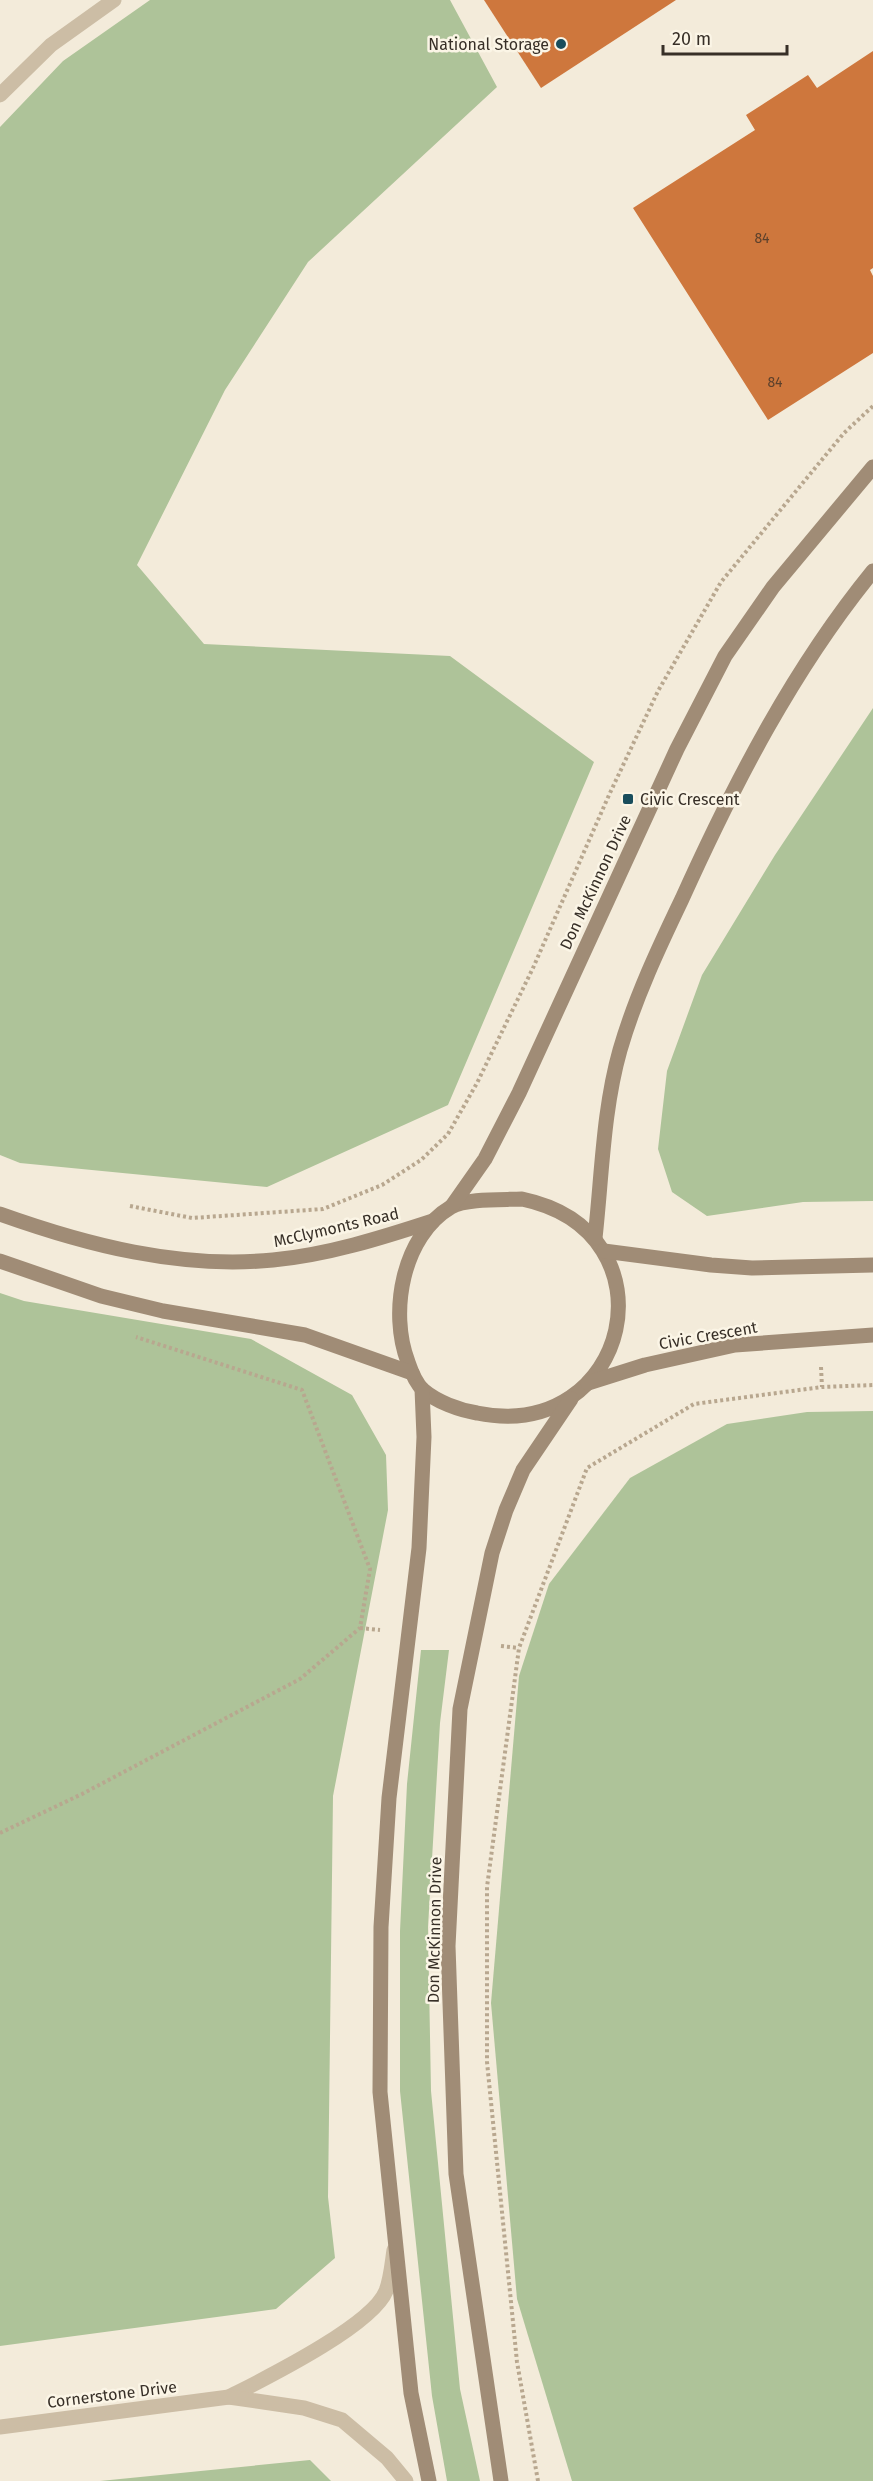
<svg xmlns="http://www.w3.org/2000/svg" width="873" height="2481" viewBox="0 0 873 2481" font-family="'Fira Sans',sans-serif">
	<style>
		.green { fill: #aec399 }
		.building { fill: #ce773d }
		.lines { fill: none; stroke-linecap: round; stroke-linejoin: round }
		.path { stroke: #b8a78f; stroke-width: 4; stroke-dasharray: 3 3; stroke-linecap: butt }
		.lane { stroke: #ccbda5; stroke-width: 15 }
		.street { stroke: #ccbda5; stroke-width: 15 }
		.secondary { stroke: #a08c76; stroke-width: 15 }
		.poi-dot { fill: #194d5c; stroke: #fbf5e6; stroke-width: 2 }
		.labels { text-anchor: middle; stroke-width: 5; stroke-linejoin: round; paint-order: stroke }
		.number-label { font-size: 14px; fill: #5d412c }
		.poi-label { font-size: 16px; fill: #372f27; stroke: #fbf5e6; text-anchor: end }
		.street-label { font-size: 16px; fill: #372f27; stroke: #fbf5e6 }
	</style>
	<rect width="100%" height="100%" fill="#f3ebda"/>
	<g class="green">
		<polygon points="150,0 450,0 497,87 308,262 225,390 137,565 204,644 450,656 594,762 448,1105 267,1187 20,1163 0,1155 0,127 63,61"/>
		<polygon points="873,708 873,1201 803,1202 707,1216 672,1192 658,1149 667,1071 702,975 775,855"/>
		<polygon points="0,1293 24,1301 251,1339 352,1395 386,1455 388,1510 333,1796 328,2197 335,2258 276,2309 0,2346"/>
		<polygon points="873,1411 873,2481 572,2481 517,2299 491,2003 519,1676 549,1584 630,1478 727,1424 807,1412"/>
		<polygon points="421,1650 449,1650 440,1723 428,1927 431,2091 460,2389 480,2481 447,2481 432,2396 400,2091 400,1931 407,1784"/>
		<polygon points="310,2460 331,2481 100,2481"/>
	</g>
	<g class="building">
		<polygon points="484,0 676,0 541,88"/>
		<polygon points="873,51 873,268 870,270 873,276 873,353 768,420 633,208 755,130 746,115 808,75 817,88"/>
	</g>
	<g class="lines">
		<g class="path">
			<polyline points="130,1206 192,1218 323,1209 382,1185 421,1160 448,1134 477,1083 533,968 609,795 658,691 721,582 844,433 873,406"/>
			<polyline points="821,1367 822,1387"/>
			<polyline points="360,1628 380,1630"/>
			<polyline points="501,1646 519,1648"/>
			<polyline points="0,1833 82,1794 300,1679 360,1628 370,1569 302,1390 136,1337"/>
			<polyline points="538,2481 517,2362 487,2062 487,1887 519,1648 587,1468 694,1404 822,1387 873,1385"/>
		</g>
		<polyline class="lane" points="0,95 51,45 114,0"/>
		<g class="street">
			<path d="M229,2397C264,2379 372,2326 386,2291C391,2278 392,2263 394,2250"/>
			<polyline points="0,2427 229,2397 304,2408 342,2420 387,2458 406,2481"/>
		</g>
		<g class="secondary">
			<path d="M522,1199C679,1232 630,1444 477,1413C459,1410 437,1402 423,1390C416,1383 411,1371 408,1362C389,1313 402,1236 451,1207C466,1198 504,1200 522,1199Z"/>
			<polyline points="452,1206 485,1159 519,1093 677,749 725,656 773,587 873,467"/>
			<path d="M0,1214C87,1245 179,1269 273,1260C327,1255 381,1238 433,1221"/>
			<path d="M595,1238C602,1175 603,1110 620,1050C635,998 659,947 682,899C734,784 793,669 873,571"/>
			<polyline points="604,1251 711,1265 752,1268 873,1265"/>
			<polyline points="0,1261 101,1296 163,1311 305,1335 412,1373"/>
			<polyline points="588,1383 645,1365 735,1345 873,1335"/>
			<polyline points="422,1389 424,1437 419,1548 389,1798 381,1927 380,2092 411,2393 429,2481"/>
			<polyline points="501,2481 456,2174 448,1946 460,1709 492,1553 506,1510 523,1470 571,1399"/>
		</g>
	</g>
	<g class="poi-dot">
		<circle cx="561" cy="44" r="6"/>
		<rect x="622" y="793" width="12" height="12" rx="3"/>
	</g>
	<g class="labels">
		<g class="number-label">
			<text x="762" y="243">84</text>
			<text x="775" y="387">84</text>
		</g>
		<g class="poi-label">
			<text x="549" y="50">National Storage</text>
			<text x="640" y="805" text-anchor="start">Civic Crescent</text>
		</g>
		<g class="street-label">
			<text transform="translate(595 882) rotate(-65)" y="6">Don McKinnon Drive</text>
			<text transform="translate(336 1227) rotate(-13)" y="6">McClymonts Road</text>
			<text transform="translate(708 1335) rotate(-10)" y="6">Civic Crescent</text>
			<text transform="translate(434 1930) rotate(-89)" y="6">Don McKinnon Drive</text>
			<text transform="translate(112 2394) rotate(-7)" y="6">Cornerstone Drive</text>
		</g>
	</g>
	<path d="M663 45v9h124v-9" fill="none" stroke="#372f27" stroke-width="3"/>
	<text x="672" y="45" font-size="18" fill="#372f27" stroke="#fbf5e6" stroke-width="4.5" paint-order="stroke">20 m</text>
</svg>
